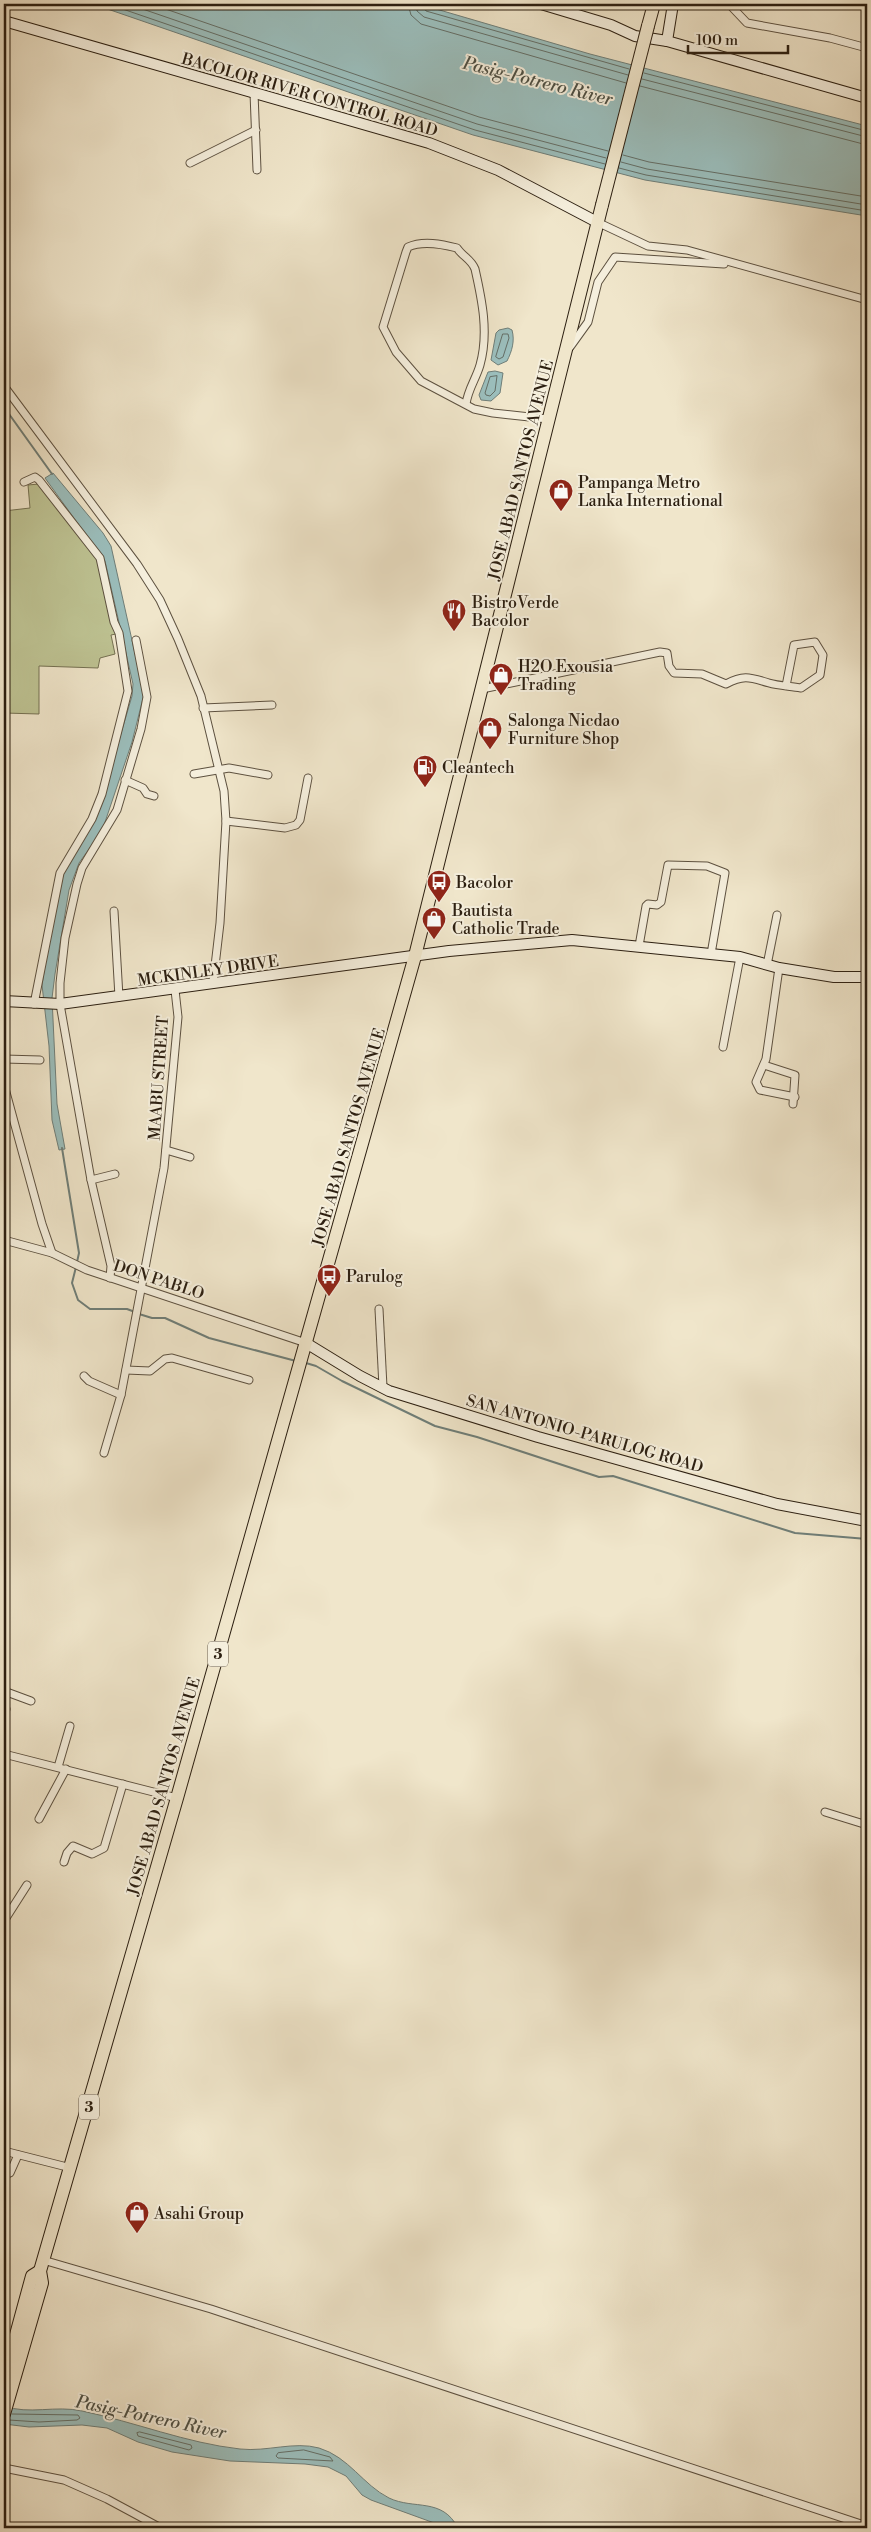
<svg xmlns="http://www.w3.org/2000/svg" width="871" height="2532" viewBox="0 0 871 2532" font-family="'Libre Bodoni',serif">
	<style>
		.green { fill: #bec393; stroke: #757152 }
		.water { fill: #9bbebc; stroke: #6f7e78 }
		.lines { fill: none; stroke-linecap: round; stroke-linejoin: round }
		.shore { stroke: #646e66; stroke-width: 1 }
		.stream { stroke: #6f7e78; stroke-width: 2 }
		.street-casing { stroke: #5d5140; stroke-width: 9 }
		.secondary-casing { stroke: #2c1f11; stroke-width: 12 }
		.highway-casing { stroke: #2c1f11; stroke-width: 14 }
		.street { stroke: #f5efdd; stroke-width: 7 }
		.secondary { stroke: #f5efdd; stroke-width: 10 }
		.highway { stroke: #f0e6cb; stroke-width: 12 }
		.highway-bridge-casing { stroke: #2c1f11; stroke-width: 14; stroke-linecap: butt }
		.highway-bridge { stroke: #f0e6cb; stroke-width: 12 }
		.labels { text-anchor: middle; stroke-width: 4; stroke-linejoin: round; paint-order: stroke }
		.shield { fill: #f5efdd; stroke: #685d4e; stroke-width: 1 }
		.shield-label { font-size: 15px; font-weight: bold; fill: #2c1f11 }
		.street-label { font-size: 16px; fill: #2c1f11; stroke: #f5efdd }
		.poi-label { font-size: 16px; fill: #2c1f11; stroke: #f5efdd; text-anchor: start }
		.water-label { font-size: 18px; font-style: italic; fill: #4d4f44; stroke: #f5efdd }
	</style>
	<rect width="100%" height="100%" fill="#f0e6cb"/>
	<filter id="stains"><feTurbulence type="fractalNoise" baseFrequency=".004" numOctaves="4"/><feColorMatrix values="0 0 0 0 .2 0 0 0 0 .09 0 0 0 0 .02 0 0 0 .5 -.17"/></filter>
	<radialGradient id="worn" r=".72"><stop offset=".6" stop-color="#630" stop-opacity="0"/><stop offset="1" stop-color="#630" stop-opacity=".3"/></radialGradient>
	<polygon class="green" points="39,484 99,562 116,634 111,635 115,654 100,658 98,668 39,666 39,714 4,713 4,511 30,508 28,485"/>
	<g class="water">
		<polygon points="93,4 419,4 590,54 867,126 867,216 645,180 473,135"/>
		<path d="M508,328L512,330C515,341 512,351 507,361L498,365L491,360L496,333L499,330Z"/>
		<polygon points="495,371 503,373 500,393 491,401 481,400 479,395 488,372"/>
		<polygon points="53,473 103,533 111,546 144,694 132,742 102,831 79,863 69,890 55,974 52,998 57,1104 65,1149 59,1150 52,1120 49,1046 42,985 48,945 61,878 102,798 132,696 133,684 105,561 45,478"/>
		<path d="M4,2406C29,2415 56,2405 82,2411C135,2422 186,2443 240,2449C267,2452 294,2441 319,2448C349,2457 363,2485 389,2498C414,2510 442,2497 458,2528H442L437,2524L371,2500L362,2495L346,2476L328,2467L305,2464L230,2461L172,2452L138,2442L107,2428L82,2425L29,2427L4,2424Z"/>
	</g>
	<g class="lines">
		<g class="shore">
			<polyline points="108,4 475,130 605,164"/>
			<polyline points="128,4 477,124 606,158"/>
			<polyline points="151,4 479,117 608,151"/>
			<polyline points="408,4 411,15 421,24 626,83"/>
			<polyline points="416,4 417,11 424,17 628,75"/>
			<polyline points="422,4 426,11 629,69"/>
			<polyline points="644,73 867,131"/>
			<polyline points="642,79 867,137"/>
			<polyline points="640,86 867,145"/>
			<polyline points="623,155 649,162 867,197"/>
			<polyline points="621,162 647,169 867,205"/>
			<polyline points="619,168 646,175 867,211"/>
			<polygon points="503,334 508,334 509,338 503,357 499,359 496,357"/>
			<polygon points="497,376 495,391 490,396 486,395 485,393 490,377"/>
			<polyline points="9,2420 39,2422 77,2420 80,2418 78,2415 12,2414"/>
			<polygon points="140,2432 191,2445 192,2448 189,2450 138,2436 137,2433"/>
			<polygon points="304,2450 330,2457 333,2461 278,2458 276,2456 278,2453"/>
		</g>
		<g class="stream">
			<polyline points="4,407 52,474"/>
			<polyline points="62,1148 79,1253 77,1262"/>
			<polyline points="76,1267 72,1283 78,1300 90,1309 127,1309 135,1312"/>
			<polyline points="139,1314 152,1318 165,1318 209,1338 296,1361"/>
			<polyline points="306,1363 316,1366 342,1381 435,1426 477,1437 599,1477 613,1476 795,1533 867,1539"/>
		</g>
		<defs>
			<g id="street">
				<polyline points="673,4 694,4"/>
				<polyline points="729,4 747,23 830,38 867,48"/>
				<polyline points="254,93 257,170"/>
				<polyline points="190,163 256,130"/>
				<polyline points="597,222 648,246 687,250 867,300"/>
				<polyline points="570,347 588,322 598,282 615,257 724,264"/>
				<polyline points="4,386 137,564 160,600 178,639 201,696 224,791 226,821 220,923 213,983"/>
				<path d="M466,404C468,389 476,379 480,365C489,333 482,300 475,269C471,259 463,257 457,248C442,244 423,240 408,247L406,252L383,327L396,352L421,381L474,409L493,413L548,419"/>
				<polyline points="24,482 35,477 39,480 100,558 114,622 119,633 128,691 102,794 92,819 60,873 34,1004"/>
				<path d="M482,689L660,652L667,653L669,666L674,673L702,674L726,684C745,674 751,678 769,683C779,686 791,686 801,688L820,675L823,655L815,642L794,645L786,686"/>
				<polyline points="203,708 272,705"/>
				<polyline points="194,774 229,768 268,775"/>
				<polyline points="125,780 143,788 147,794 154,796"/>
				<polyline points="226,821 285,828 296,825 300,820 308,778"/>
				<polyline points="114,911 119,997"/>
				<polyline points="639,946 646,906 648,904 657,905 661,902 668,865 707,866 725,873 711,954"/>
				<polyline points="767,965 777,915"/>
				<polyline points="779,968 766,1059 756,1082 760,1090 795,1097"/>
				<polyline points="723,1047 740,957"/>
				<polyline points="4,1059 40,1060"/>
				<polyline points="764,1065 795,1075 793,1104"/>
				<polyline points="4,1085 42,1224 52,1253"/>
				<polyline points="166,1150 190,1157"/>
				<polyline points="91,1180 115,1174"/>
				<polyline points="4,1240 52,1253 87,1270 306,1343"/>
				<polyline points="110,1278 111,1266 91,1180 60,1004 60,983 65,938 77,884 82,868 117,810 141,729 147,697 136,640"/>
				<polyline points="379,1309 383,1387"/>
				<polyline points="126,1370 150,1371 165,1359 172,1358 249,1380"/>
				<polyline points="84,1376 89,1381 121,1395"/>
				<polyline points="104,1453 121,1395 164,1168 178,1017 175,990"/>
				<polyline points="4,1691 31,1701"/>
				<polyline points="4,1717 6,1709"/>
				<polyline points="4,1754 177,1798"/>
				<polyline points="58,1767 70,1726"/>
				<polyline points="825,1812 867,1825"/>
				<polyline points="39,1819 66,1769"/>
				<polyline points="64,1862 67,1853 73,1846 92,1854 104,1848 123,1784"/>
				<polyline points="4,1921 27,1885"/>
				<polyline points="4,2151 71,2168"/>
				<polyline points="4,2174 10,2173 18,2155"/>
				<polyline points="43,2260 211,2309 867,2526"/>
				<polyline points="4,2468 64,2480 107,2499 161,2528"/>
			</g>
			<g id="secondary">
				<polyline points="541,4 611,25 635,36 667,41 867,98"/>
				<polyline points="4,21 429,143 498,170 597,222"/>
				<polyline points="667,41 673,4"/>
				<polyline points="4,1001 60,1004 449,951 572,940 740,957 779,968 834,977 867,977"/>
				<polyline points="306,1343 360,1376 389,1391 538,1437 777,1504 867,1521"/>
			</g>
			<g id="highway">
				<polyline points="648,26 654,4"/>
				<polyline points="4,2379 32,2276 40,2271"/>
				<polyline points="4,2414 42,2283 40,2271 177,1798 415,956 602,205"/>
			</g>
		</defs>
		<use href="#street" class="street-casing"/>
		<use href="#secondary" class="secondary-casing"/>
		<use href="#highway" class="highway-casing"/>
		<use href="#street" class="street"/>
		<use href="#secondary" class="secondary"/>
		<use href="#highway" class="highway"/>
		<defs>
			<polyline id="highway-bridge" points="602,205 648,26"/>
		</defs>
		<use href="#highway-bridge" class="highway-bridge-casing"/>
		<use href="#highway-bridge" class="highway-bridge"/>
	</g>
	<defs>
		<symbol id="shop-pin" viewBox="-11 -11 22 30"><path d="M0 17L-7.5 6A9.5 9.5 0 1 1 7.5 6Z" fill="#8f2418" stroke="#f5efdd"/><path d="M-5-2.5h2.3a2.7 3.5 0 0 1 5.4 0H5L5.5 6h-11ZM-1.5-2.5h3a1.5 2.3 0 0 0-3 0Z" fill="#fff"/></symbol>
		<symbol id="restaurant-pin" viewBox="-11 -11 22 30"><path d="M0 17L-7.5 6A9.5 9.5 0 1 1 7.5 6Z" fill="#8f2418" stroke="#f5efdd"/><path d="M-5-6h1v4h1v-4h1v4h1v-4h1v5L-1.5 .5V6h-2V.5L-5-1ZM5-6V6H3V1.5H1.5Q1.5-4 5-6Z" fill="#fff"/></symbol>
		<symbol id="fuel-pin" viewBox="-11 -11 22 30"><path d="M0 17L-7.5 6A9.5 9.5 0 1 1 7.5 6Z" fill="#8f2418" stroke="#f5efdd"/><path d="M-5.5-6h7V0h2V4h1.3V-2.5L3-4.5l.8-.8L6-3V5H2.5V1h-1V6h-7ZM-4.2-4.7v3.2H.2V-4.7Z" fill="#fff"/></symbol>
		<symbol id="bus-pin" viewBox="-11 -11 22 30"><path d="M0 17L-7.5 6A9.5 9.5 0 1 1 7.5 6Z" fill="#8f2418" stroke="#f5efdd"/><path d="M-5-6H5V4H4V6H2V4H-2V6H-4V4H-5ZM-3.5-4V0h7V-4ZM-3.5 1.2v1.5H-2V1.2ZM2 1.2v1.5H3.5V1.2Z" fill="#fff"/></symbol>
	</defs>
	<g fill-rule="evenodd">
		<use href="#shop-pin" x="547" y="477" width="28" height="38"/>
		<use href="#restaurant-pin" x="440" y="597" width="28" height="38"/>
		<use href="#shop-pin" x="487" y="661" width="28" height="38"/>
		<use href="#shop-pin" x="476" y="715" width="28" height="38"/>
		<use href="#fuel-pin" x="411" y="753" width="28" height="38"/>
		<use href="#bus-pin" x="425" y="868" width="28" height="38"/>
		<use href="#shop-pin" x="420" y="905" width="28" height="38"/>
		<use href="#bus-pin" x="315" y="1262" width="28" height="38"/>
		<use href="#shop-pin" x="123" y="2199" width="28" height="38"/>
	</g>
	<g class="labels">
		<g class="shield">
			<rect x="208" y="1641.5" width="20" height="25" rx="4"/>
			<rect x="79" y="2094.5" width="20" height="25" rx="4"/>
		</g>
		<g class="shield-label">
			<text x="218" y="1659">3</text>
			<text x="89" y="2112">3</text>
		</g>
		<g class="street-label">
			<text transform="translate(310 94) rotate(16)" y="6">BACOLOR RIVER CONTROL ROAD</text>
			<text transform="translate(520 470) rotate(-76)" y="6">JOSE ABAD SANTOS AVENUE</text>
			<text transform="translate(208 970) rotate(-8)" y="6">MCKINLEY DRIVE</text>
			<text transform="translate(158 1078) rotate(-86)" y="6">MAABU STREET</text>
			<text transform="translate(348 1137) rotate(-74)" y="6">JOSE ABAD SANTOS AVENUE</text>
			<text transform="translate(159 1279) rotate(18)" y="6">DON PABLO</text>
			<text transform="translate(585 1433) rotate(16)" y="6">SAN ANTONIO-PARULOG ROAD</text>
			<text transform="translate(163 1786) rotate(-74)" y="6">JOSE ABAD SANTOS AVENUE</text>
		</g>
		<g class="poi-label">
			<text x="578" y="488">Pampanga Metro<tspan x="578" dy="18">Lanka International</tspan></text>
			<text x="472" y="608">BistroVerde<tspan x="472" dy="18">Bacolor</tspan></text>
			<text x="518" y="672">H2O Exousia<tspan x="518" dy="18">Trading</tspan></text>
			<text x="508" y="726">Salonga Nicdao<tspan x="508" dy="18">Furniture Shop</tspan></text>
			<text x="442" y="773">Cleantech</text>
			<text x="456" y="888">Bacolor</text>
			<text x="452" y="916">Bautista<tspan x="452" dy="18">Catholic Trade</tspan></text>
			<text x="346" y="1282">Parulog</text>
			<text x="154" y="2219">Asahi Group</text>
		</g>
		<g class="water-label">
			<text transform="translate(538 81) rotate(14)" y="6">Pasig-Potrero River</text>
			<text transform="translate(151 2417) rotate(12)" y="6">Pasig-Potrero River</text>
		</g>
	</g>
	<rect width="871" height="2532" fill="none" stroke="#f0e6cb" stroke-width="20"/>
	<rect x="5" y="5" width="861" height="2522" fill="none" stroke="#2c1f11" stroke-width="2.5"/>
	<rect x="10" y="10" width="851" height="2512" fill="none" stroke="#2c1f11"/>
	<path d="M688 45v8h100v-8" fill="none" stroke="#2c1f11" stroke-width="2.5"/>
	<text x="696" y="45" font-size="15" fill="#2c1f11" stroke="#f5efdd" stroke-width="4" paint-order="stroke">100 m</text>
	<rect width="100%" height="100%" filter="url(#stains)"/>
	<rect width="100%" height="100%" fill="url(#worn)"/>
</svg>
